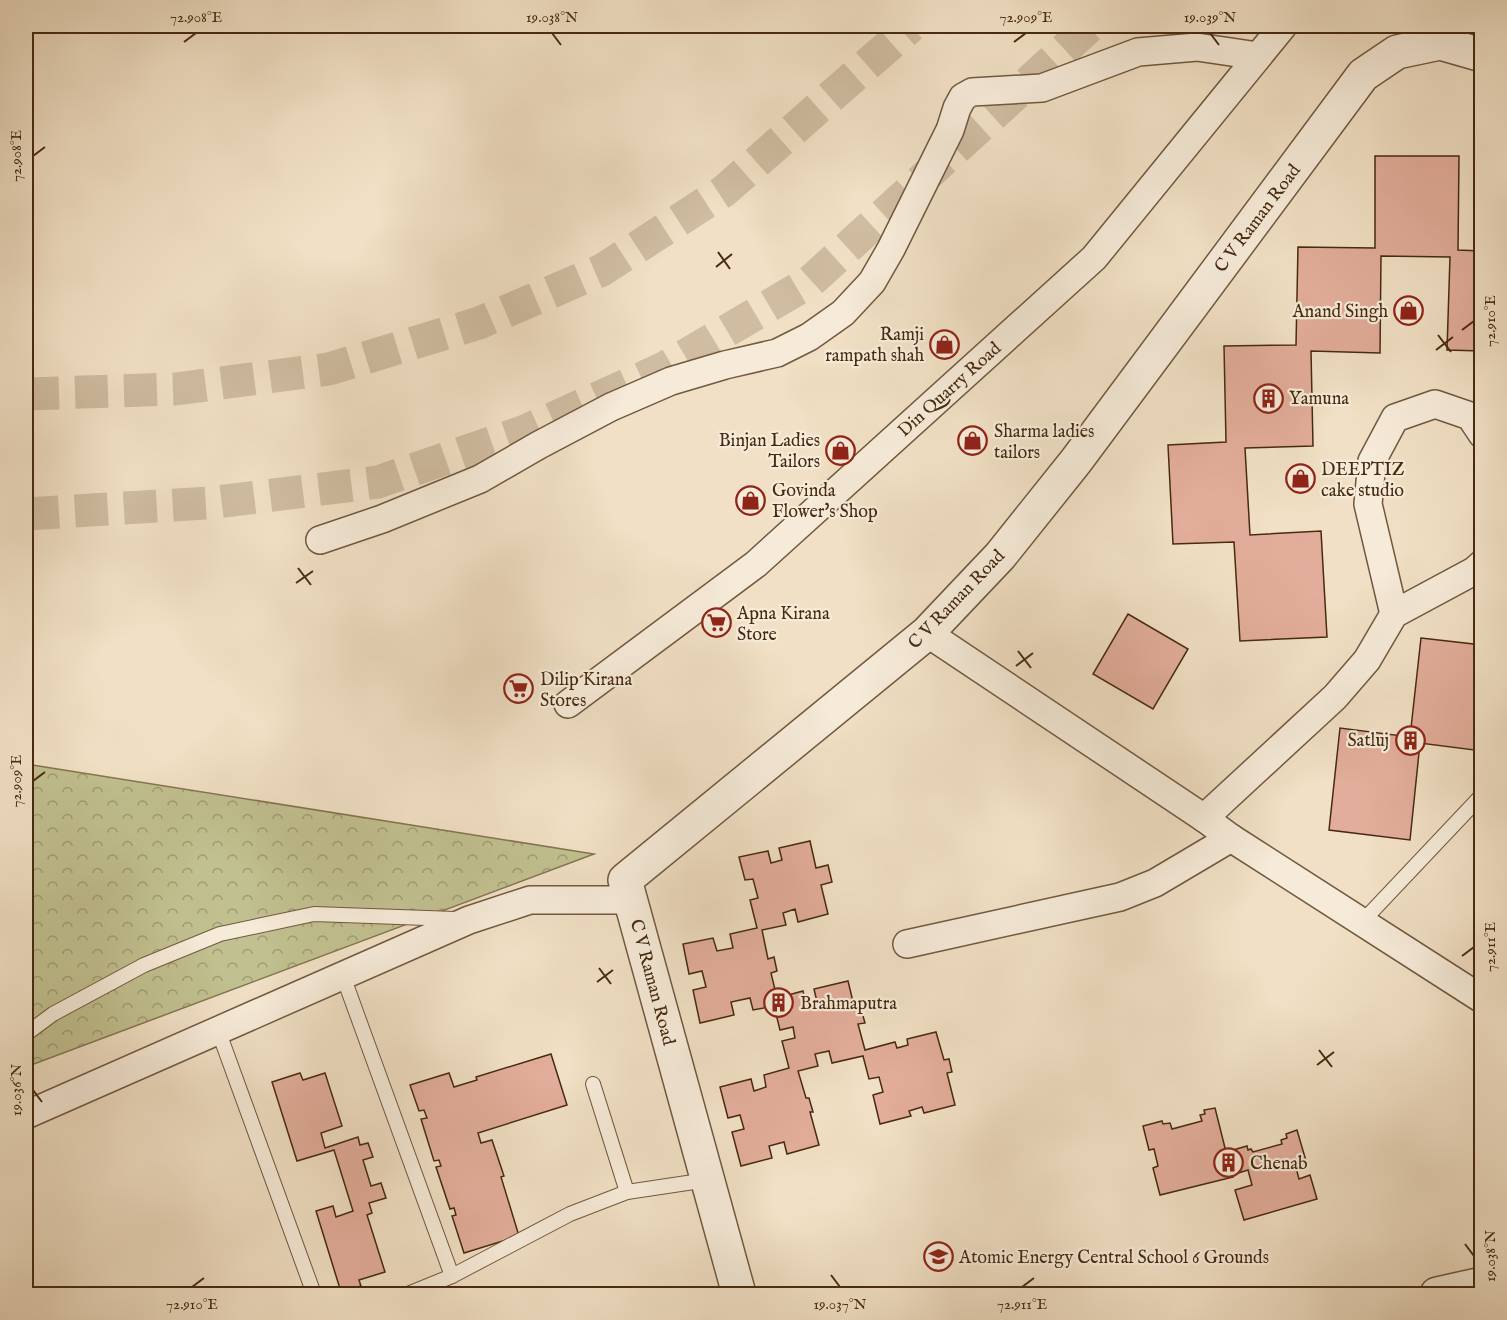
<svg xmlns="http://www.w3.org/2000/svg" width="1507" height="1320" viewBox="0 0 1507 1320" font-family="'IM FELL English',serif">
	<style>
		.forest { fill: url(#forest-crowns); stroke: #847550; stroke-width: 1.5 }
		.building { fill: #e2ad9a; stroke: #462a11; stroke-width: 1.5 }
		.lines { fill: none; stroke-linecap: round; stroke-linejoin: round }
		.motorway-tunnel { stroke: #cfbca1; stroke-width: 33; stroke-dasharray: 33 16; stroke-linecap: butt }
		.service-casing { stroke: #71583e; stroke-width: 16 }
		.minor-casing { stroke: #71583e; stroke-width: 30 }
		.tertiary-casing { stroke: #71583e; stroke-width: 36 }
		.service { stroke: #f6ebd9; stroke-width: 14 }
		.minor { stroke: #f6ebd9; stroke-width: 27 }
		.tertiary { stroke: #f6ebd9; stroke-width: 33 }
		.ticks { fill: none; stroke: #462a11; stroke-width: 2 }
		.labels { text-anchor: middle; stroke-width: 4.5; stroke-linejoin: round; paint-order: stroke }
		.street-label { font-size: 18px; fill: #462a11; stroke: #f6ebd9 }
		.poi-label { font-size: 18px; fill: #462a11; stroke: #f6ebd9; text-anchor: start }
		.neatline { fill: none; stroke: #462a11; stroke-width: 2 }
		.ticks-label { font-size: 15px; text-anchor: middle; fill: #462a11 }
	</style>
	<defs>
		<pattern id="forest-crowns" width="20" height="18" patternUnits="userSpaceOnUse" patternTransform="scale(1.5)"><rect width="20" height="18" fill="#c1c090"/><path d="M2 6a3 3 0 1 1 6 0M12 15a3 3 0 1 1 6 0" fill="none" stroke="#9f9c74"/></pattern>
	</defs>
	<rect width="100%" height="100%" fill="#f1e0c5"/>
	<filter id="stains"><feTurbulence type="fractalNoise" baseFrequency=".00333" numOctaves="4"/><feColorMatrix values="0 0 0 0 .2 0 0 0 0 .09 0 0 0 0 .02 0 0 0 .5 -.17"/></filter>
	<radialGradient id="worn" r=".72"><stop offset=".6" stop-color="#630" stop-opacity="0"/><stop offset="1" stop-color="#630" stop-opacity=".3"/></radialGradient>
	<polygon class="forest" points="26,764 594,854 26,1067"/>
	<g class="building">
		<polygon points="1375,156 1459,156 1458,250 1482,251 1482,351 1447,350 1450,257 1381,256 1380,353 1311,351 1313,446 1245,448 1250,535 1321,531 1327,637 1240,641 1234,542 1173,544 1168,445 1226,442 1224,346 1296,345 1298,247 1375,248"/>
		<polygon points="1128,614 1188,649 1153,709 1093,674"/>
		<polygon points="1421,638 1482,645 1482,751 1420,743 1410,840 1329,830 1340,728 1410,737"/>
		<polygon points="810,841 816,868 828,865 832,882 821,885 828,914 798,922 795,909 783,913 786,925 762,930 768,959 774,957 777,971 771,973 777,998 803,991 806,1005 817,1002 814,989 848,981 855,1010 861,1009 865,1023 858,1024 865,1050 895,1042 897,1048 908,1045 907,1039 936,1032 944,1060 949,1059 952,1072 947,1073 955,1105 924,1113 922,1107 909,1111 911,1116 880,1124 873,1095 883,1092 879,1077 869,1079 863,1056 832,1063 829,1051 815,1054 818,1066 798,1071 806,1098 809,1098 813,1112 810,1112 819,1145 787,1154 784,1142 769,1146 772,1158 741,1166 732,1132 744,1129 740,1115 728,1118 720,1087 751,1079 754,1091 766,1087 764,1075 789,1068 782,1041 795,1038 793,1027 780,1030 774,1006 753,1010 750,998 731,1002 734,1015 700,1023 693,990 706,987 702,971 689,974 683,944 713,938 717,951 733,948 730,934 757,928 750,900 758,898 753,879 745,880 739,857 768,851 771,863 782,860 779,848"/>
		<polygon points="551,1054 567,1105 478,1133 481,1143 492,1140 504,1176 501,1177 519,1236 464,1253 452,1216 456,1215 454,1208 450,1209 436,1167 441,1166 439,1160 434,1161 421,1119 427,1118 424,1110 419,1111 410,1085 449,1073 454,1087 477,1080 476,1077"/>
		<polygon points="300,1073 303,1080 325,1073 342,1126 321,1133 325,1148 358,1137 360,1145 368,1143 373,1157 363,1160 371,1186 381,1183 386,1198 369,1203 372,1213 367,1215 385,1272 359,1280 361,1286 341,1292 316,1211 333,1206 336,1217 353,1211 334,1150 297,1161 272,1082"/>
		<polygon points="1215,1108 1226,1152 1247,1146 1248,1150 1251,1149 1253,1152 1282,1144 1281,1140 1287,1138 1286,1134 1297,1130 1306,1161 1295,1164 1299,1179 1310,1175 1317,1199 1244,1220 1235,1190 1252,1185 1248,1170 1232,1175 1233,1177 1160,1195 1153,1168 1158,1166 1154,1149 1149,1150 1143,1126 1162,1121 1163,1124 1170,1123 1172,1129 1202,1121 1200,1115 1205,1114 1204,1110"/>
	</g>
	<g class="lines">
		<g class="motorway-tunnel">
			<polyline points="26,394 175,389 329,369 479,323 602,270 724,191 911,26"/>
			<polyline points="26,514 208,503 378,482 525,431 664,368 811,281 1090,26"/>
		</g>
		<defs>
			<g id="service">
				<polyline points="1362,922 1482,795"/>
				<polyline points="343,976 452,1276"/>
				<polyline points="218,1030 314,1294"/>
				<polyline points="26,1034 53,1014 144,965 220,934 314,914 455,919"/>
				<polyline points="593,1084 627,1192"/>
				<polyline points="408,1294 452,1276 570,1214 627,1192 707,1180"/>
			</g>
			<g id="minor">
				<polyline points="320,540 382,519 480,479 539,445 611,407 671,381 725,365 777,353 809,337 843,313 872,282 891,249 950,130 957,108 963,97 972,92 1042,88 1138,52 1197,47 1258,56"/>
				<polyline points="1394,614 1368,504 1372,461 1395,418 1435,404 1470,416 1482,434"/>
				<polyline points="927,633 1204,818 1231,838 1482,999"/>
				<polyline points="568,704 756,564 1094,258 1283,26"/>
				<polyline points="1204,818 1335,697 1367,660 1394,614 1474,571 1482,564"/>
				<polyline points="907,944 1120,897 1155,883 1231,838"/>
				<polyline points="26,1115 469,920 530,900 631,900"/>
			</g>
			<g id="tertiary">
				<polyline points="739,1294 625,880 927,633 1000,556 1076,461 1363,75 1397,52 1440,43 1482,55"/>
				<polyline points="1437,1294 1482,1284"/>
			</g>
		</defs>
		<use href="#service" class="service-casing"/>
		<use href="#minor" class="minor-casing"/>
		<use href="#tertiary" class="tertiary-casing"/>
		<use href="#service" class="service"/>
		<use href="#minor" class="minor"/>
		<use href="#tertiary" class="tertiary"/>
	</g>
	<path class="ticks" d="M552,33L561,45M1210,33L1219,45M184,42L196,33M1014,42L1026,33M33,156L45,147M718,252L730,269M716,267L732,254M1462,330L1474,321M1438,335L1451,352M1436,350L1453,337M298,568L311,585M296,583L313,571M1018,651L1031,668M1016,666L1033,653M33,781L45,772M1462,956L1474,947M599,968L611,984M597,982L613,970M1319,1050L1332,1067M1317,1065L1334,1052M33,1090L42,1102M1465,1244L1474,1256M831,1275L840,1287M192,1287L204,1278M1022,1287L1034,1278"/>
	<defs>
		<symbol id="shop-ring" viewBox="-11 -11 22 22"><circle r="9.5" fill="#f6ebd9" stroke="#8f2418" stroke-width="1.5"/><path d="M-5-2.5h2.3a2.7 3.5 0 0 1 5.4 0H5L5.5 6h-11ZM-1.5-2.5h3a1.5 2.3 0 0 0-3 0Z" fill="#8f2418"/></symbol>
		<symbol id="building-ring" viewBox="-11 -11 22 22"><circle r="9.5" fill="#f6ebd9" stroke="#8f2418" stroke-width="1.5"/><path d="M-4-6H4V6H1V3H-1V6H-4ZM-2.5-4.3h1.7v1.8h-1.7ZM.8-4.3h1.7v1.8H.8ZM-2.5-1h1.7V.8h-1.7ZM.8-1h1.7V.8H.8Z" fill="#8f2418"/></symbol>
		<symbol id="supermarket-ring" viewBox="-11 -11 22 22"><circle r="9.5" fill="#f6ebd9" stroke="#8f2418" stroke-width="1.5"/><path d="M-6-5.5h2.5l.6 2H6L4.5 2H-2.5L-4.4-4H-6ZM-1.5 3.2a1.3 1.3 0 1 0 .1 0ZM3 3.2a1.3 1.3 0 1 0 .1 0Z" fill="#8f2418"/></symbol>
		<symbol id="school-ring" viewBox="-11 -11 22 22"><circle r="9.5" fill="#f6ebd9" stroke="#8f2418" stroke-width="1.5"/><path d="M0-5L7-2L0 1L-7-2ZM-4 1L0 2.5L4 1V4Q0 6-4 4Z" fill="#8f2418"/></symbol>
	</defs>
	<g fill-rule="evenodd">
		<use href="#shop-ring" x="1392" y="294" width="33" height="33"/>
		<use href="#shop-ring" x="928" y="328" width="33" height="33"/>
		<use href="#building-ring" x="1252" y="382" width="33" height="33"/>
		<use href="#shop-ring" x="956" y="424" width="33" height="33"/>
		<use href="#shop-ring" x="824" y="434" width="33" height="33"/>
		<use href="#shop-ring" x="1284" y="462" width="33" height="33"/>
		<use href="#shop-ring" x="734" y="484" width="33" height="33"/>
		<use href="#supermarket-ring" x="700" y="606" width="33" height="33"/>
		<use href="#supermarket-ring" x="502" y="672" width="33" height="33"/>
		<use href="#building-ring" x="1394" y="724" width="33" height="33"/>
		<use href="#building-ring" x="762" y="986" width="33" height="33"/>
		<use href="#building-ring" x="1212" y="1146" width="33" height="33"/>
		<use href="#school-ring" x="922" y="1240" width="33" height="33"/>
	</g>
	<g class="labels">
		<g class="street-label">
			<text transform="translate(1257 218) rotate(-53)" y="6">C V Raman Road</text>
			<text transform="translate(949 389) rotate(-42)" y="6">Din Quarry Road</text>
			<text transform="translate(956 599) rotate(-46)" y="6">C V Raman Road</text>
			<text transform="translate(653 982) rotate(75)" y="6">C V Raman Road</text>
		</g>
		<g class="poi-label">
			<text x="1388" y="317" text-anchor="end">Anand Singh</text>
			<text x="924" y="340" text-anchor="end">Ramji<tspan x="924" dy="21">rampath shah</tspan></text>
			<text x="1289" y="404">Yamuna</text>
			<text x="994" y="437">Sharma ladies<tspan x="994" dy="21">tailors</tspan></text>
			<text x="820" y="446" text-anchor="end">Binjan Ladies<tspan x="820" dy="21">Tailors</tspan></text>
			<text x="1321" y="475">DEEPTIZ<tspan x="1321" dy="21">cake studio</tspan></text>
			<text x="772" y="496">Govinda<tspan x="772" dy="21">Flower's Shop</tspan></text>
			<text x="737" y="619">Apna Kirana<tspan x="737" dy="21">Store</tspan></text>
			<text x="540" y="685">Dilip Kirana<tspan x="540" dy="21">Stores</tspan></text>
			<text x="1389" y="746" text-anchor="end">Satluj</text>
			<text x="800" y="1009">Brahmaputra</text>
			<text x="1250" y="1169">Chenab</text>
			<text x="959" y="1263">Atomic Energy Central School 6 Grounds</text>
		</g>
	</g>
	<rect width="1507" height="1320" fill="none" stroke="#f1e0c5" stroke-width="66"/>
	<rect x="33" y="33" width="1441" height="1254" class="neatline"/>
	<g class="ticks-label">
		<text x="196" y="22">72.908°E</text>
		<text x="552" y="22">19.038°N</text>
		<text x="1026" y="22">72.909°E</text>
		<text x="1210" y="22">19.039°N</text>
		<text transform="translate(16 156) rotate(-90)" y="5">72.908°E</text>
		<text transform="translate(1490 321) rotate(-90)" y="5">72.910°E</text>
		<text transform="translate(16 781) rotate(-90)" y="5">72.909°E</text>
		<text transform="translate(1490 947) rotate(-90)" y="5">72.911°E</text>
		<text transform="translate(16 1090) rotate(-90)" y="5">19.036°N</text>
		<text transform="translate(1490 1256) rotate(-90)" y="5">19.038°N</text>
		<text x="192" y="1309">72.910°E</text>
		<text x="840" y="1309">19.037°N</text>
		<text x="1022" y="1309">72.911°E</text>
	</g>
	<rect width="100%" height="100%" filter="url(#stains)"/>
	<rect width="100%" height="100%" fill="url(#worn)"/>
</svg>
